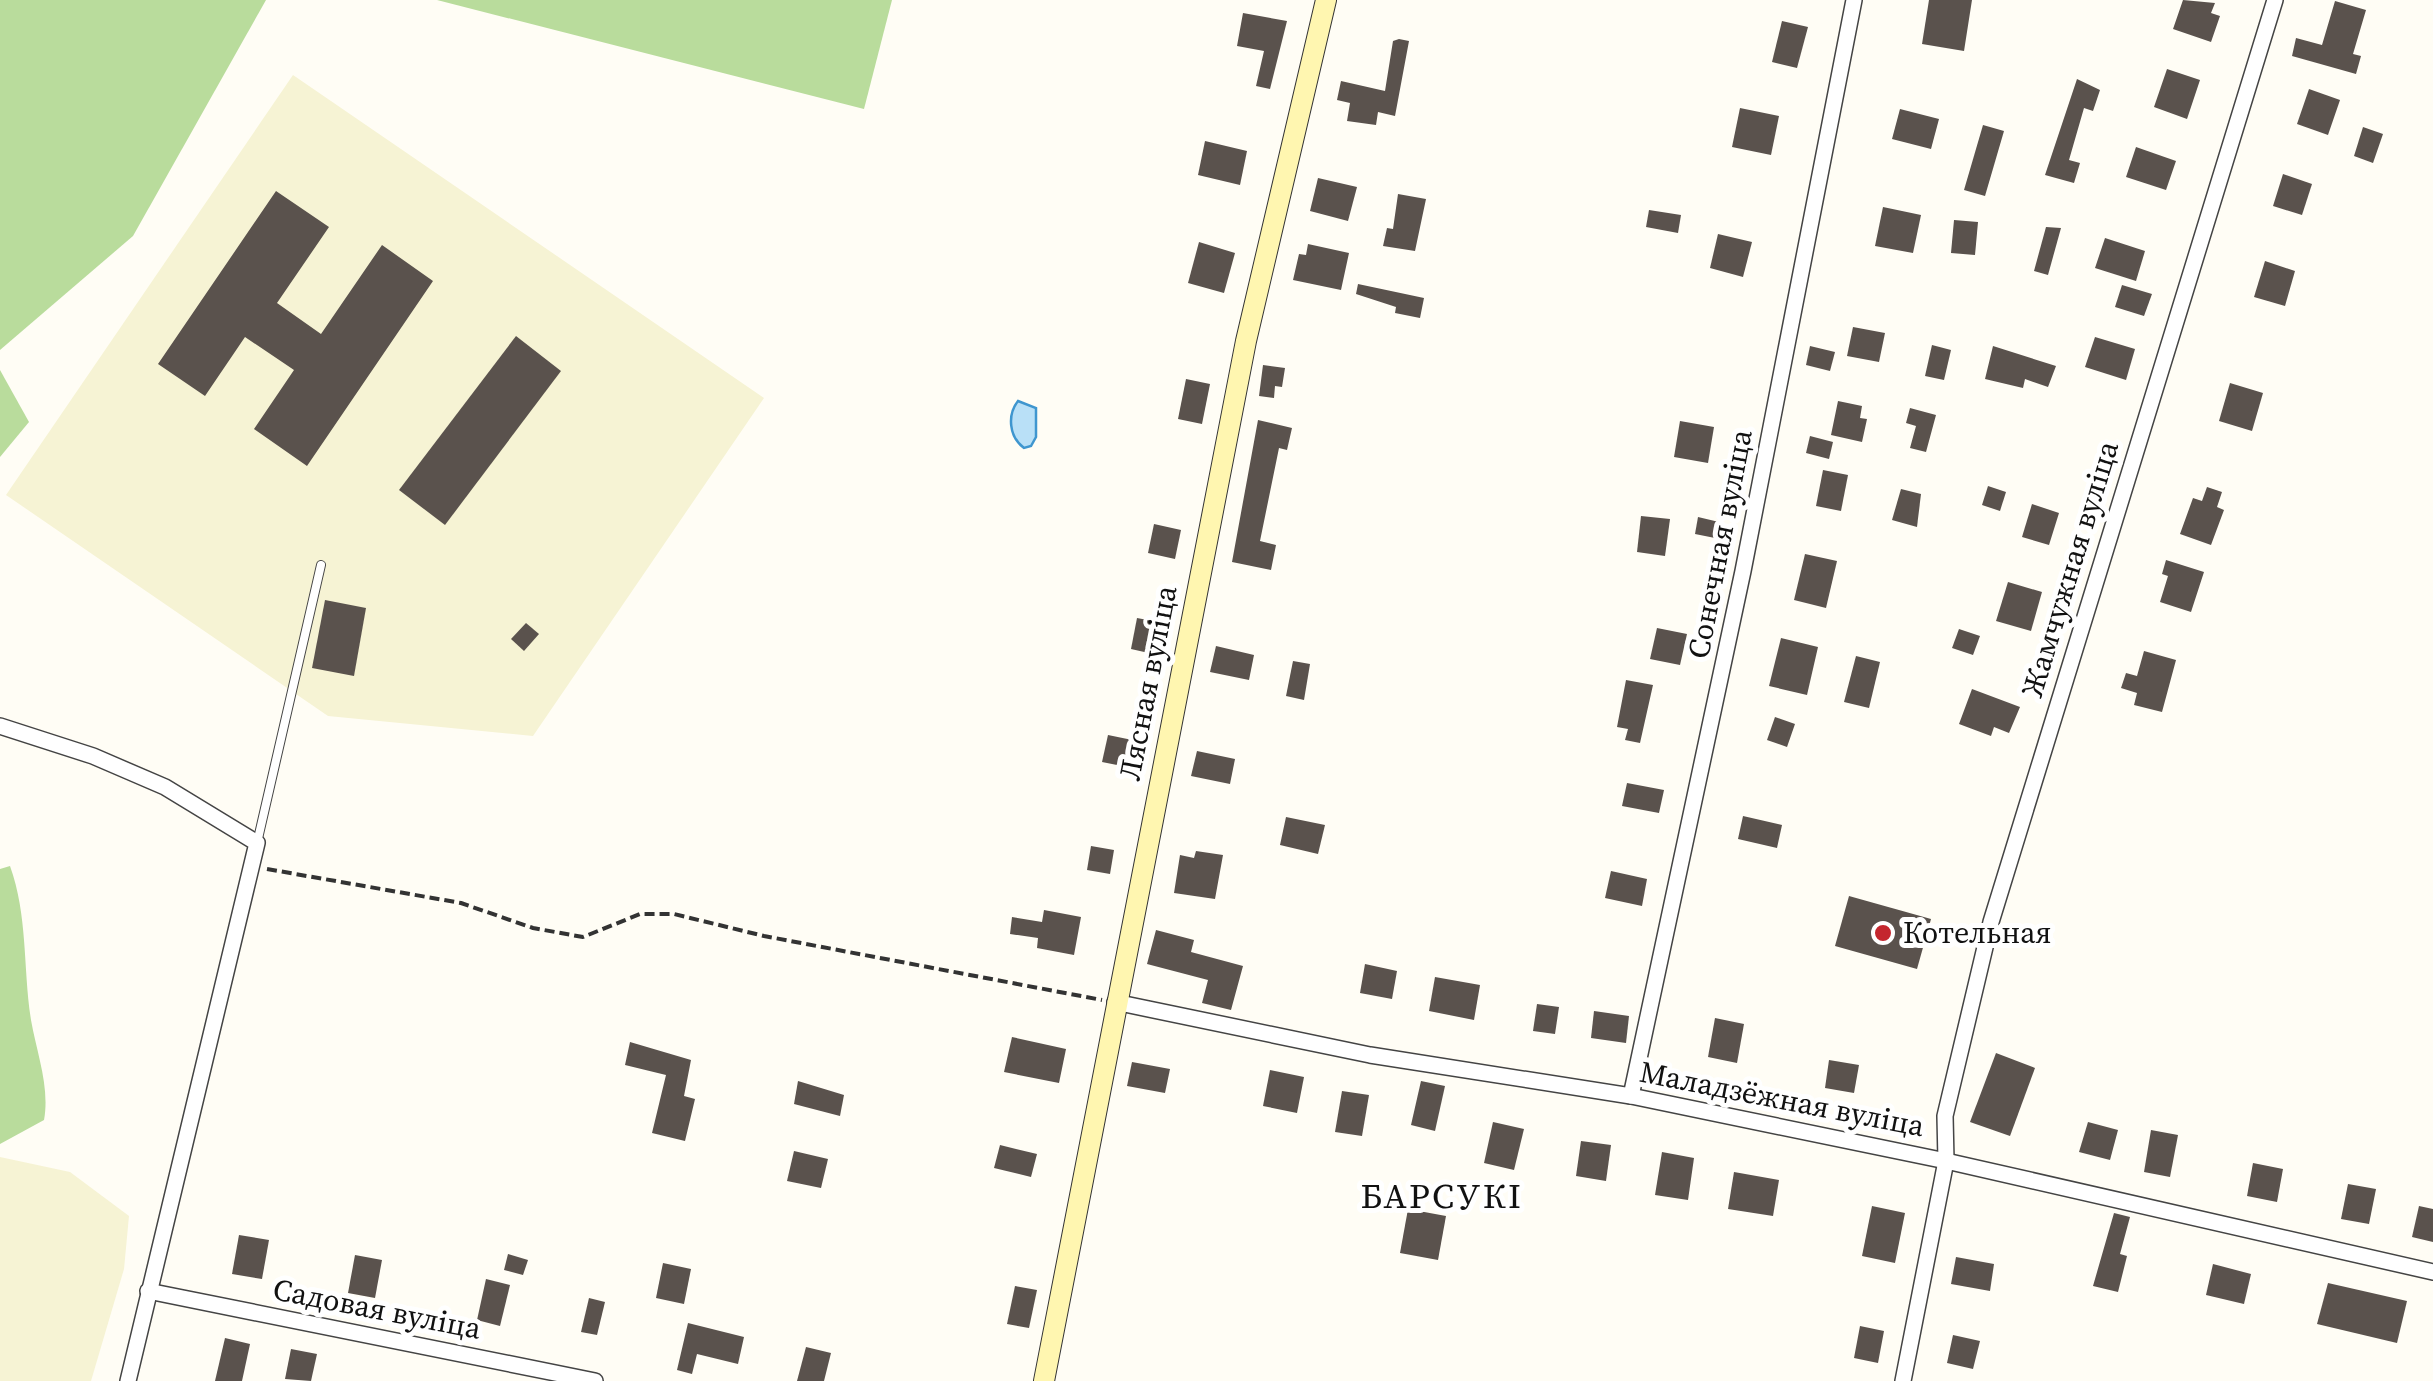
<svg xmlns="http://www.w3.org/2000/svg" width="2433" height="1381" viewBox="0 0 2433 1381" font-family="'Source Serif 4',serif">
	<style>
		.farmland { fill: #f6f3d4 }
		.forest { fill: #b9dc9c }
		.water { fill: #b9e0f7; stroke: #3f96cf; stroke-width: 2.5 }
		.building { fill: #5a524d }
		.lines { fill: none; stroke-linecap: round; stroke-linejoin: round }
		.lane-casing { stroke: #444; stroke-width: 10 }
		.street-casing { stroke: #444; stroke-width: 18 }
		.secondary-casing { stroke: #333; stroke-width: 22 }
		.path { stroke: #333; stroke-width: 4; stroke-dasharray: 10 5; stroke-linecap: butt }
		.lane { stroke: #fff; stroke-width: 8 }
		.street { stroke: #fff; stroke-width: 15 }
		.secondary { stroke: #fff6b0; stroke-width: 20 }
		.poi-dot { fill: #c4262e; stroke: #fff; stroke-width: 4 }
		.labels { text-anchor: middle; stroke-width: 10; stroke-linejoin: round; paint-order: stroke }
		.street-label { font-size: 30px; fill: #111; stroke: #fff }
		.poi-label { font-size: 30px; fill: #111; stroke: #fff; text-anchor: start }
		.quarter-label { font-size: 35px; letter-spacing: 2.5px; fill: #111; stroke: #fff }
	</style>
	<rect width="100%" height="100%" fill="#fffdf5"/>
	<g class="farmland">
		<polygon points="293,75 764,398 533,736 328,716 6,495"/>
		<polygon points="0,1157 70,1172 129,1216 124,1269 91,1381 0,1381"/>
	</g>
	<g class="forest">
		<polygon points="0,0 266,0 133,236 0,350"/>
		<polygon points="437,0 892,0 864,109"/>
		<polygon points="0,370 29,422 0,457"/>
		<path d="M10,866C28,916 23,968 31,1020C37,1054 50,1087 44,1120L0,1144V869Z"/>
	</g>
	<path class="water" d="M1018,401L1036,408V437L1031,446L1024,448C1009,437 1007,415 1018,401Z"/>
	<g class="building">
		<polygon points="1929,0 1972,0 1964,51 1922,44"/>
		<polygon points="2183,0 2215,3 2211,13 2220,16 2211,42 2173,29"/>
		<polygon points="2335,1 2366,10 2353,54 2361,56 2356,74 2292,56 2296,38 2322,45"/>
		<polygon points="1243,13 1287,21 1270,89 1256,86 1264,51 1237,46"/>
		<polygon points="1782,21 1808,27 1797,68 1772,62"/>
		<polygon points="1399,39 1409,41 1395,116 1378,112 1376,125 1347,121 1350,103 1337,100 1341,81 1385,91 1393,41"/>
		<polygon points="2167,69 2200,80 2187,119 2154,107"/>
		<polygon points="2077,79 2100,90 2093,111 2084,108 2069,160 2080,163 2074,183 2045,175"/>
		<polygon points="2309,89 2340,100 2328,135 2297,124"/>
		<polygon points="1740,108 1779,116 1771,155 1732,147"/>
		<polygon points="1900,109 1939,119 1931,149 1892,139"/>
		<polygon points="1983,125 2004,131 1985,196 1964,190"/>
		<polygon points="2363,127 2383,134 2373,163 2354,156"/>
		<polygon points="1205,141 1247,151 1240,185 1198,175"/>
		<polygon points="2136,147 2176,161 2166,190 2126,177"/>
		<polygon points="2283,174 2312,184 2302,215 2273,206"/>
		<polygon points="1318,178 1357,187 1348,221 1310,211"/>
		<polygon points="276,191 329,227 277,303 321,334 382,245 433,281 307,466 254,429 294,370 245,337 205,396 158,364"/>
		<polygon points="1398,194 1426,199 1415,251 1383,246 1387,228 1393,229"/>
		<polygon points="1883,207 1921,215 1913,253 1875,246"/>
		<polygon points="1649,210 1681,215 1678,233 1646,227"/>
		<polygon points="1954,220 1978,222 1975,255 1951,253"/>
		<polygon points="2046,227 2061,228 2048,275 2034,271"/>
		<polygon points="1718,234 1752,242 1743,277 1710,268"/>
		<polygon points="2105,238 2145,251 2136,281 2095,268"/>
		<polygon points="1199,242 1235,253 1224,293 1188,283"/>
		<polygon points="1308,244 1349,253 1341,290 1293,280 1299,254 1306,255"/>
		<polygon points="2265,261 2295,271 2285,306 2254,297"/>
		<polygon points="1358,284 1424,298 1420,318 1395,313 1396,307 1356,294"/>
		<polygon points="2122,285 2152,294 2144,316 2115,307"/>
		<polygon points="1853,327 1885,333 1879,362 1847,356"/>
		<polygon points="516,336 561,371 445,525 399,490"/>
		<polygon points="2095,337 2135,349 2126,380 2085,367"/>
		<polygon points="1932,345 1951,350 1944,380 1925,376"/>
		<polygon points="1810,346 1835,352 1830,371 1806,365"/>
		<polygon points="1993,346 2056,366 2048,387 2025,379 2023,388 1985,379"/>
		<polygon points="1263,365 1285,368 1282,387 1275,386 1274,398 1259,396"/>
		<polygon points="1186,379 1210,384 1202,424 1178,419"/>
		<polygon points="2230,383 2263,393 2252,431 2219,421"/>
		<polygon points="1838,401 1862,406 1860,418 1867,419 1862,442 1831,435"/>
		<polygon points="1910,408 1936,415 1926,452 1910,448 1916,426 1906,423"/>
		<polygon points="1258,420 1292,428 1287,450 1279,448 1260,541 1276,545 1271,570 1232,562"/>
		<polygon points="1680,421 1714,427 1708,463 1674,457"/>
		<polygon points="1810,436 1833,442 1829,459 1806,453"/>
		<polygon points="1823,470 1848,475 1841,511 1816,506"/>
		<polygon points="1988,486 2006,492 2000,511 1982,505"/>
		<polygon points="2207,487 2222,492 2217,507 2224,510 2211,545 2180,534 2193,498 2202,501"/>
		<polygon points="1901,489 1921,494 1917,527 1892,520"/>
		<polygon points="2032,504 2059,513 2049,545 2022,537"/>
		<polygon points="1641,516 1670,519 1665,556 1637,552"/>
		<polygon points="1698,517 1719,522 1715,538 1695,534"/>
		<polygon points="1154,524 1181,530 1175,559 1148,553"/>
		<polygon points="1805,554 1837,561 1826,608 1794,600"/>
		<polygon points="2166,560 2204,572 2191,612 2160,602 2168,576 2162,574"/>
		<polygon points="2008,582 2042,592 2031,631 1996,621"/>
		<polygon points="325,600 366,608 354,676 312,668"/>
		<polygon points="1137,618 1169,624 1162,656 1131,649"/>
		<polygon points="526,623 539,634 524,651 511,639"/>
		<polygon points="1657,628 1687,634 1680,665 1650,659"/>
		<polygon points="1959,629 1980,636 1973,655 1952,648"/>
		<polygon points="1781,638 1818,647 1807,695 1769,686"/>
		<polygon points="1216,646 1254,655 1249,680 1210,672"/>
		<polygon points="2144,651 2176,660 2162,712 2134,705 2137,693 2121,688 2126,673 2137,676"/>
		<polygon points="1856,656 1880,662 1869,708 1844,702"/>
		<polygon points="1293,661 1310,664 1304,700 1286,696"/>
		<polygon points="1626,680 1653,685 1640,743 1625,740 1628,729 1617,727"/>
		<polygon points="1972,689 2020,707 2009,733 1994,727 1991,736 1959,724"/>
		<polygon points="1775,717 1795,724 1787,747 1767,740"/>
		<polygon points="1108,735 1142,742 1137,769 1102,762"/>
		<polygon points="1197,751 1235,759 1230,784 1191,776"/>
		<polygon points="1627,783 1664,790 1659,813 1622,806"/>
		<polygon points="1743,816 1782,825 1777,848 1738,839"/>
		<polygon points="1286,817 1325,825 1318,854 1280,845"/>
		<polygon points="1091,846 1114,850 1110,874 1087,870"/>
		<polygon points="1196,851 1223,855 1215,899 1174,893 1180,855 1194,858"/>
		<polygon points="1611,871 1647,879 1642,906 1605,898"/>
		<polygon points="1849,896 1931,919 1917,969 1835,946"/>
		<polygon points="1044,910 1081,917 1074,955 1037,948 1038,938 1010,934 1012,917 1042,922"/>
		<polygon points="1156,930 1194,940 1191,952 1243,966 1231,1010 1202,1003 1208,980 1147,964"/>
		<polygon points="1365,964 1397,971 1392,999 1360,993"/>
		<polygon points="1435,977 1480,985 1474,1020 1429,1011"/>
		<polygon points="1537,1004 1559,1007 1555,1034 1533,1031"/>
		<polygon points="1594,1011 1629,1016 1626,1043 1591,1038"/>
		<polygon points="1715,1018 1744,1024 1737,1063 1708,1057"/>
		<polygon points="1012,1037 1066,1049 1059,1083 1004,1072"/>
		<polygon points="630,1042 691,1060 684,1096 695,1099 685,1141 652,1133 666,1075 625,1065"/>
		<polygon points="1996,1053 2035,1068 2010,1136 1970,1122"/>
		<polygon points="1829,1060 1859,1065 1854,1093 1825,1088"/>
		<polygon points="1132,1062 1170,1069 1165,1093 1127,1086"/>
		<polygon points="1270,1070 1304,1077 1297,1113 1263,1106"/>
		<polygon points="798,1081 844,1095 840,1116 794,1104"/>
		<polygon points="1421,1081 1445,1086 1435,1131 1411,1125"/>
		<polygon points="1342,1091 1369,1095 1362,1136 1335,1132"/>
		<polygon points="1493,1122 1524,1129 1514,1170 1484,1163"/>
		<polygon points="2088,1122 2118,1130 2110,1160 2079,1152"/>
		<polygon points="2151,1130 2178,1135 2170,1177 2144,1172"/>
		<polygon points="1581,1141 1611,1145 1606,1181 1576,1176"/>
		<polygon points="1000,1145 1037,1154 1031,1177 994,1168"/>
		<polygon points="794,1151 828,1159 821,1188 787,1181"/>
		<polygon points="1662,1152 1694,1158 1688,1200 1655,1195"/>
		<polygon points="2253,1163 2283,1169 2277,1202 2247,1196"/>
		<polygon points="1734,1172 1779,1180 1773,1216 1728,1209"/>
		<polygon points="2348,1184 2376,1189 2369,1224 2341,1219"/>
		<polygon points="1872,1206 1905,1213 1895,1263 1862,1256"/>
		<polygon points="2419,1206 2433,1209 2433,1242 2412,1237"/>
		<polygon points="1408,1209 1446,1216 1438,1260 1400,1253"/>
		<polygon points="2114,1213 2130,1217 2120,1254 2127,1256 2118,1292 2093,1286"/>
		<polygon points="239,1235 269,1240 262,1279 232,1274"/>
		<polygon points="508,1254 528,1260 523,1275 504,1270"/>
		<polygon points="355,1255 382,1260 375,1298 348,1293"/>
		<polygon points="1956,1257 1994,1264 1990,1291 1951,1284"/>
		<polygon points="663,1263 691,1269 684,1304 656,1298"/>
		<polygon points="2213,1264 2251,1274 2244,1304 2206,1295"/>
		<polygon points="486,1279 510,1285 500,1326 477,1320"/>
		<polygon points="2328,1283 2407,1301 2397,1343 2317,1324"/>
		<polygon points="1015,1286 1037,1290 1029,1328 1007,1324"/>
		<polygon points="589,1298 605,1302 597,1335 581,1332"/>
		<polygon points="688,1323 744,1337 738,1364 697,1354 692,1374 677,1370"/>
		<polygon points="1860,1326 1884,1331 1878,1363 1854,1358"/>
		<polygon points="1953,1335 1980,1341 1973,1369 1947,1363"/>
		<polygon points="225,1338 250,1344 242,1381 215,1381"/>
		<polygon points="806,1347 831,1353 824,1381 797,1381"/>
		<polygon points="291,1349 317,1354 311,1381 285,1379"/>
	</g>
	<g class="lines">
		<defs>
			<polyline id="lane" points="257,843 321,565"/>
			<g id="street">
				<polyline points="0,726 93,756 165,787 257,843 128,1381"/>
				<polyline points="1115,1002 1370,1055 1631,1096 1946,1161 2433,1272"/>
				<polyline points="1631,1096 1743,571 1854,0"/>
				<polyline points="148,1291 595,1381"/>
				<polyline points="1903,1381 1946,1161 1945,1116 1991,922 2275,0"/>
			</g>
			<polyline id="secondary" points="1044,1381 1246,341 1326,0"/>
		</defs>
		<use href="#lane" class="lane-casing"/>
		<use href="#street" class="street-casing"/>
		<use href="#secondary" class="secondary-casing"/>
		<polyline class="path" points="267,869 461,903 533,928 583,937 640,914 674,914 764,936 1102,1000"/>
		<use href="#lane" class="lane"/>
		<use href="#street" class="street"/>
		<use href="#secondary" class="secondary"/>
	</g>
	<circle class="poi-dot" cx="1883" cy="933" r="10"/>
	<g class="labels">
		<g class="street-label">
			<text transform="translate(1720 544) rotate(-79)" y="10">Сонечная вуліца</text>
			<text transform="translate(2070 569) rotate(-73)" y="10">Жамчужная вуліца</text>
			<text transform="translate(1148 683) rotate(-79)" y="10">Лясная вуліца</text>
			<text transform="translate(1782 1099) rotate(11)" y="10">Маладзёжная вуліца</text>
			<text transform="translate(377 1309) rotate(11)" y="10">Садовая вуліца</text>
		</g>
		<g class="poi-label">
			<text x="1903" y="943">Котельная</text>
		</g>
		<g class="quarter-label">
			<text x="1442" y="1208">БАРСУКІ</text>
		</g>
	</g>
</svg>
